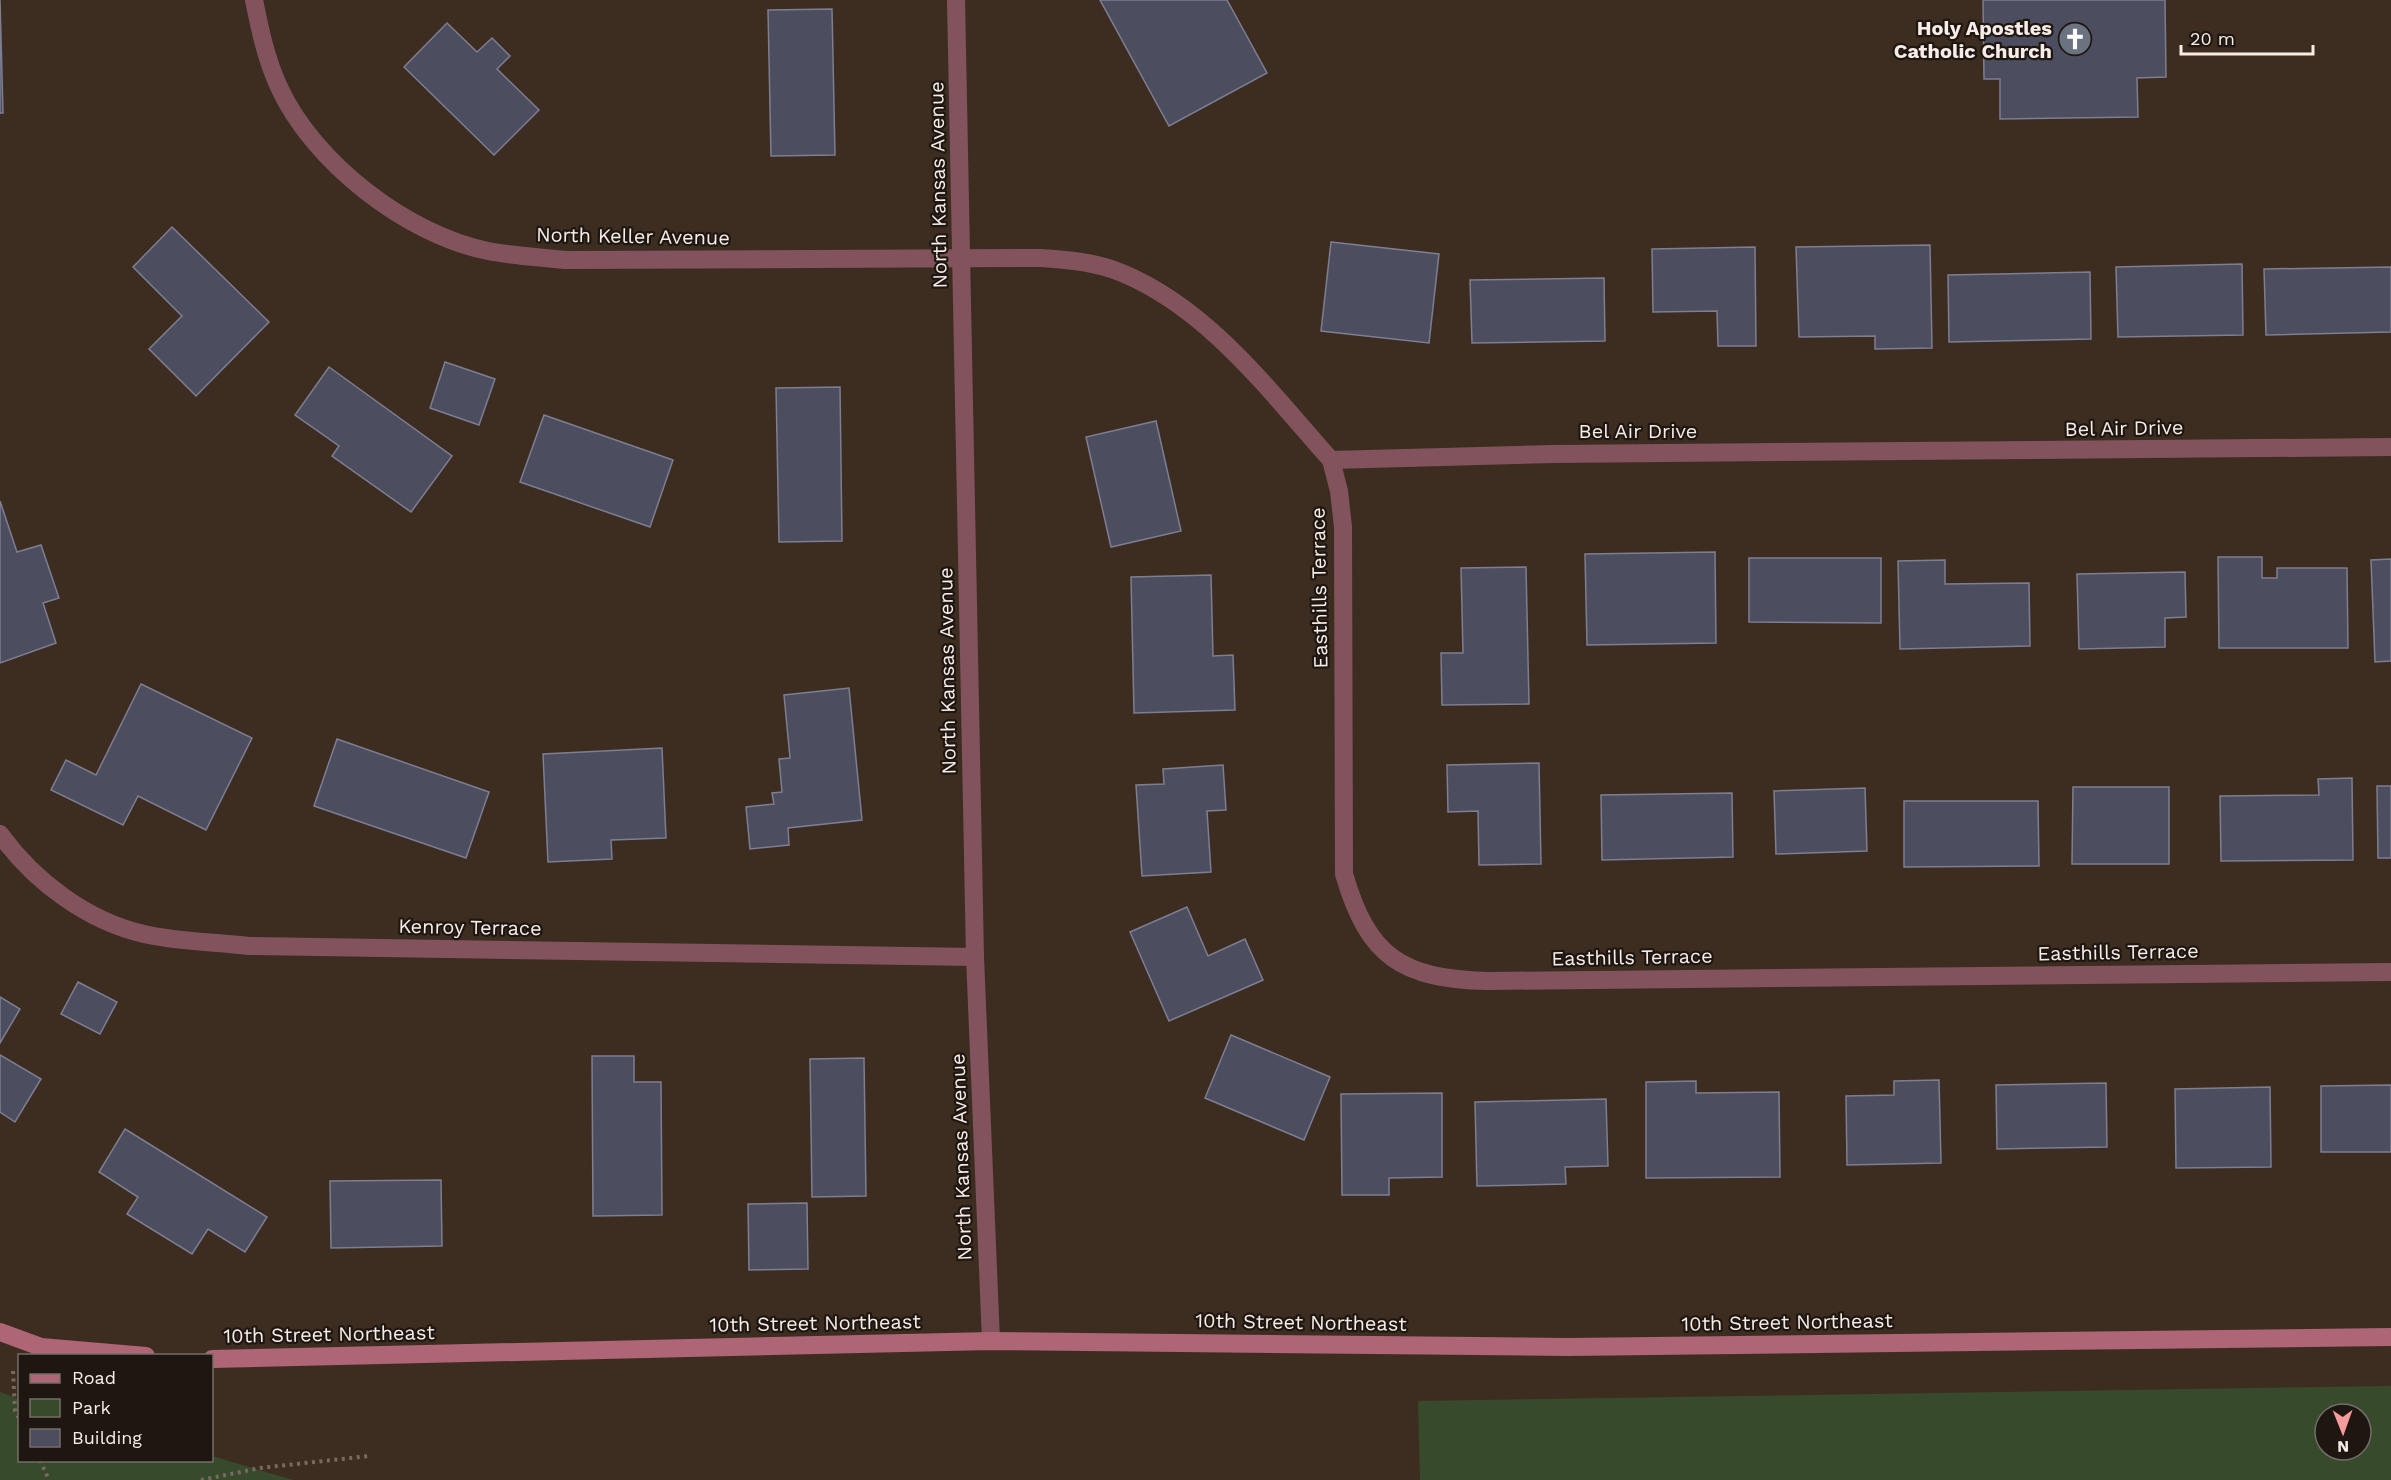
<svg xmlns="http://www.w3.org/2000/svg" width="2391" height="1480" viewBox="0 0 2391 1480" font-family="'Work Sans',sans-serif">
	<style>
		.green { fill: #374b2c; fill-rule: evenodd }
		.building { fill: #4d4d60; stroke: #7d7e92; stroke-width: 1.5 }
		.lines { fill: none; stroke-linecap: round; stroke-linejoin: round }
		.path { stroke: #78695f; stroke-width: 4; stroke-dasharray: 3 4.5; stroke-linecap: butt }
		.street { stroke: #82535d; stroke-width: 18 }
		.secondary { stroke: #ae6576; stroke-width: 18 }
		.labels { text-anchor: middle; stroke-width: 4.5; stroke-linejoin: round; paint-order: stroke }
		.poi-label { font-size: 20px; font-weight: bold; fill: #f8ede6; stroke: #1e1711; text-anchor: end }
		.street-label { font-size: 20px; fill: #f8ede6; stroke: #1e1711 }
	</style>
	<rect width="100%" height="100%" fill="#3d2d21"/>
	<g class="green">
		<path d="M2391,1386V1480H1420L1418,1401ZM2325,1414H2361V1450H2325Z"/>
		<polygon points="0,1392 19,1399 20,1460 212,1460 212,1456 293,1480 0,1480"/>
	</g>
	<g class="building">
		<polygon points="0,0 3,113 0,113"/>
		<polygon points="1100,0 1227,0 1267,73 1169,126"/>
		<polygon points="1983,0 2165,0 2166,77 2137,78 2138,117 2000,119 2000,79 1984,79"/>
		<polygon points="832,9 835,155 771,156 768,10"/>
		<polygon points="447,23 477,52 492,38 510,56 497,69 539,110 494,155 404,67"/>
		<polygon points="172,227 269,322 196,396 149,349 182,316 133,267"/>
		<polygon points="1331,242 1439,254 1429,343 1321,331"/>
		<polygon points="1930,245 1932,348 1875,349 1875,336 1799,337 1796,247"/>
		<polygon points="1755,247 1756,346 1718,346 1717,311 1653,312 1652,249"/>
		<polygon points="2242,264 2243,335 2118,337 2116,267"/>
		<polygon points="2391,267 2391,332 2266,335 2264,269"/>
		<polygon points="2090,272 2091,339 1949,342 1948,275"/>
		<polygon points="1604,278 1605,341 1472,343 1470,280"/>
		<polygon points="445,362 495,379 479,425 430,408"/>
		<polygon points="329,367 452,456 411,512 332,456 339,446 295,415"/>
		<polygon points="840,387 842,541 779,542 776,388"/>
		<polygon points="544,415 673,460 650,527 520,482"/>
		<polygon points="1156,421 1181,531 1111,547 1086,437"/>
		<polygon points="0,501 17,552 41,545 59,598 43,603 56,643 0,663"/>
		<polygon points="1715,552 1716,643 1587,645 1585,554"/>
		<polygon points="2218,557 2262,557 2262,578 2277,578 2277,568 2347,568 2348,648 2219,648"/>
		<polygon points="1749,558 1881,558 1881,623 1749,622"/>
		<polygon points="2391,559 2391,661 2375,662 2371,560"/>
		<polygon points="1945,560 1945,584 2029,583 2030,646 1900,649 1898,561"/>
		<polygon points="1526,567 1529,704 1442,705 1441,653 1463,653 1461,568"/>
		<polygon points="2185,572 2186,617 2165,618 2165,647 2079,649 2077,574"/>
		<polygon points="1211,575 1213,656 1233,655 1235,710 1134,713 1131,577"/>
		<polygon points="141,684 252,738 206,830 138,796 123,825 51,790 66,760 96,775"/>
		<polygon points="849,688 862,820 788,828 789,845 750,849 746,807 774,804 772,793 782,792 779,759 790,758 784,695"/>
		<polygon points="337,739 489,792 466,858 314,806"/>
		<polygon points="662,748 666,838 611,840 612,859 548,862 543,754"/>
		<polygon points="1539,763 1541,864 1479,865 1478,811 1448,812 1447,765"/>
		<polygon points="1223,765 1226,810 1207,811 1211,872 1142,876 1136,785 1164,784 1163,769"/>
		<polygon points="2352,778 2353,860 2221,861 2220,796 2319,795 2318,779"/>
		<polygon points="2377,786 2391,786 2391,858 2378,858"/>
		<polygon points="2073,787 2169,787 2169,864 2072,864"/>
		<polygon points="1865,788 1867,851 1776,854 1774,791"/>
		<polygon points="1732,793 1733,857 1602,860 1601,795"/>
		<polygon points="1904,801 2038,801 2039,866 1904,867"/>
		<polygon points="1187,907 1208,956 1245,939 1263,980 1169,1021 1130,932"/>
		<polygon points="78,982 117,1002 100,1034 61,1014"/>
		<polygon points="0,997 20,1009 0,1043"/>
		<polygon points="1231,1035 1330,1077 1304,1140 1205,1098"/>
		<polygon points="0,1055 41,1079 15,1122 0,1112"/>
		<polygon points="592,1056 634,1056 634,1082 661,1082 662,1215 593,1216"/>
		<polygon points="864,1058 866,1196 812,1197 810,1059"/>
		<polygon points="1939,1080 1941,1163 1847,1165 1846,1096 1894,1095 1894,1081"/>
		<polygon points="1696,1081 1696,1093 1779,1092 1780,1177 1646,1178 1646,1082"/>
		<polygon points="2106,1083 2107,1147 1997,1149 1996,1085"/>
		<polygon points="2391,1085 2391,1152 2321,1152 2321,1086"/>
		<polygon points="2270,1087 2271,1167 2176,1168 2175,1089"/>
		<polygon points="1442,1093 1442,1177 1389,1178 1389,1195 1342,1195 1341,1094"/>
		<polygon points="1606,1099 1608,1166 1565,1167 1566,1184 1477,1186 1475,1102"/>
		<polygon points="125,1129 267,1217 245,1252 208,1229 192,1254 127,1214 138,1197 99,1172"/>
		<polygon points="441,1180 442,1246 331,1248 330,1181"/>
		<polygon points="807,1203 808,1269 749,1270 748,1204"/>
	</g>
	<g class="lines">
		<g class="path">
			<polyline points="13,1371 15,1411 20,1420"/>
			<polyline points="40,1460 49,1480"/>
			<polyline points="201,1480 260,1468 369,1456"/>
		</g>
		<g class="street">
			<path d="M254,0C260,30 266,59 279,87C313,162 407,235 488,251C513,256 539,257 565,260L1041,258C1069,260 1096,262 1122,273C1209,309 1270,392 1331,460L1553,454L2391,447"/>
			<polyline points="956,0 975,957 991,1341"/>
			<path d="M1331,460L1339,491L1343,527L1344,874C1368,957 1402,979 1488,981L2391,972"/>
			<path d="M0,834C34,881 87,921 144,934C178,942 215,942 249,946L975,957"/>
		</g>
		<g class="secondary">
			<polyline points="0,1332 41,1347 146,1356"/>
			<polyline points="212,1359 991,1341 1568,1347 2391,1337"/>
		</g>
	</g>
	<defs>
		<symbol id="church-disc" viewBox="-11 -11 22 22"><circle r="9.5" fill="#6b7280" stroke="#1e1711"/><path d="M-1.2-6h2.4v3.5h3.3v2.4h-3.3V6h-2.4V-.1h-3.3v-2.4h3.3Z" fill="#fff"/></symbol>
	</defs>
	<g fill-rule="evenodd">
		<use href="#church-disc" x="2056" y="20" width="38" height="38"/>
	</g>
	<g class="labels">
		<g class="poi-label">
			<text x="2052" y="35">Holy Apostles<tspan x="2052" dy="23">Catholic Church</tspan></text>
		</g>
		<g class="street-label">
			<text transform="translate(938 185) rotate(-91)" y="7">North Kansas Avenue</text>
			<text transform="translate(633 236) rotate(1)" y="7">North Keller Avenue</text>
			<text transform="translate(2124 428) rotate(-1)" y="7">Bel Air Drive</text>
			<text x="1638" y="438">Bel Air Drive</text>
			<text transform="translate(1319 588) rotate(-91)" y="7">Easthills Terrace</text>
			<text transform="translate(947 671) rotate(-91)" y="7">North Kansas Avenue</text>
			<text transform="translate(470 927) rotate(1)" y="7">Kenroy Terrace</text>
			<text transform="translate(2118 952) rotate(-1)" y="7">Easthills Terrace</text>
			<text transform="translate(1632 957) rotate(-1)" y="7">Easthills Terrace</text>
			<text transform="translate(961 1157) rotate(-92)" y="7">North Kansas Avenue</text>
			<text transform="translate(1301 1322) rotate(1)" y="7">10th Street Northeast</text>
			<text transform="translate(1787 1322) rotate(-1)" y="7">10th Street Northeast</text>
			<text transform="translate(815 1323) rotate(-1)" y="7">10th Street Northeast</text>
			<text transform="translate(329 1334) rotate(-1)" y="7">10th Street Northeast</text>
		</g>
	</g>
	<rect x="18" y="1354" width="195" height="108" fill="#1e1711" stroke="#756d66" stroke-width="1.5"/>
	<rect x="30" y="1374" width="30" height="9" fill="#ae6576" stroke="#756d66" stroke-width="1.5"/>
	<text x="72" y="1384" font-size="18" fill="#f8ede6">Road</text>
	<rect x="30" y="1399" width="30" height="18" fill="#374b2c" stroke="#756d66" stroke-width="1.5"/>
	<text x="72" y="1414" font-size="18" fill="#f8ede6">Park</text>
	<rect x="30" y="1429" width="30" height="18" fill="#4d4d60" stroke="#756d66" stroke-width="1.5"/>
	<text x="72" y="1444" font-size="18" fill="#f8ede6">Building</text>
	<g transform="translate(2343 1432) rotate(179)"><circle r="28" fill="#1e1711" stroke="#756d66" stroke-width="1.5"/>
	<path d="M0-4.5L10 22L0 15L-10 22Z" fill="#f59b9b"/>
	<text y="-9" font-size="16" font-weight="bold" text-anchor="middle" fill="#f8ede6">N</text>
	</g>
	<path d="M2181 45v9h132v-9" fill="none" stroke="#f8ede6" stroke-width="3"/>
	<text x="2190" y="45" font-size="18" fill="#f8ede6" stroke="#1e1711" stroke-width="4.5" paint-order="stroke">20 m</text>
</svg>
